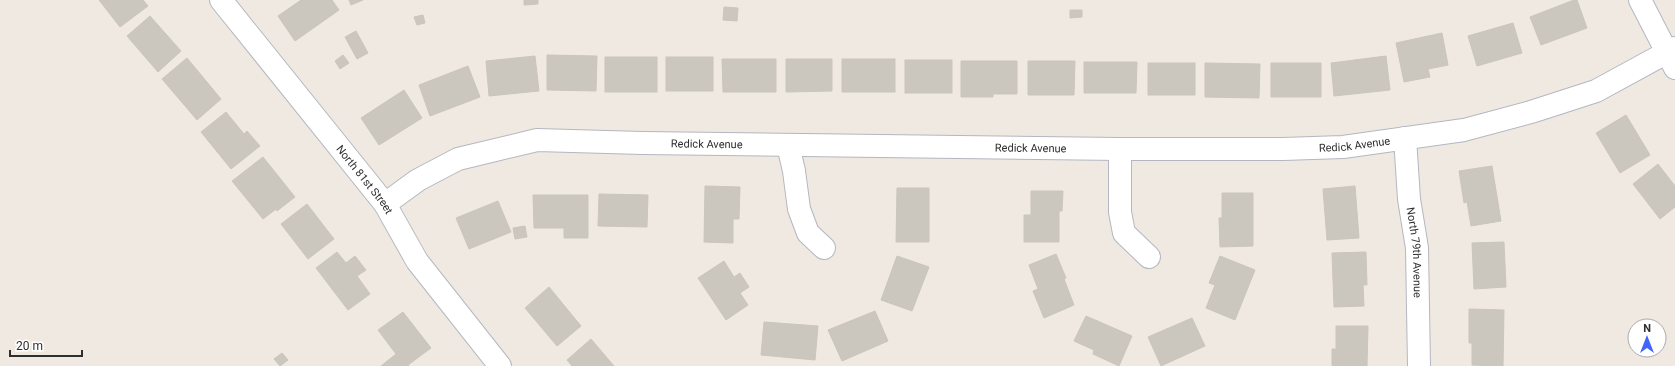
<svg xmlns="http://www.w3.org/2000/svg" width="1675" height="366" viewBox="0 0 1675 366" font-family="Roboto,sans-serif">
	<style>
		.building { fill: #cbc7bf; stroke: #cbc5ba }
		.lines { fill: none; stroke-linecap: round; stroke-linejoin: round }
		.minor-casing { stroke: #b4b7c1; stroke-width: 24 }
		.minor { stroke: #fff; stroke-width: 22 }
		.labels { text-anchor: middle; stroke-width: 3; stroke-linejoin: round; paint-order: stroke }
		.street-label { font-size: 11px; fill: #2e2e2e; stroke: #fff }
	</style>
	<rect width="100%" height="100%" fill="#efe9e1"/>
	<g class="building">
		<polygon points="99,0 143,0 148,6 120,27"/>
		<polygon points="301,0 332,0 339,10 295,41 278,16"/>
		<polygon points="349,0 363,0 351,5"/>
		<polygon points="524,0 538,0 538,4 524,5"/>
		<polygon points="1574,0 1577,0 1587,28 1541,45 1530,17"/>
		<polygon points="724,7 738,8 737,21 723,20"/>
		<polygon points="1070,10 1082,10 1082,17 1070,18"/>
		<polygon points="423,15 425,23 417,25 414,17"/>
		<polygon points="150,16 181,51 158,72 127,36"/>
		<polygon points="1513,23 1522,53 1477,66 1468,36"/>
		<polygon points="356,31 368,53 357,59 345,37"/>
		<polygon points="1442,33 1448,65 1428,69 1430,77 1404,82 1396,43"/>
		<polygon points="343,55 349,63 340,69 335,61"/>
		<polygon points="547,55 597,56 596,91 547,90"/>
		<polygon points="535,56 539,91 489,96 486,61"/>
		<polygon points="1386,56 1390,90 1334,96 1331,63"/>
		<rect x="605" y="57" width="52" height="35"/>
		<rect x="666" y="57" width="47" height="34"/>
		<polygon points="187,58 221,99 197,120 162,79"/>
		<polygon points="722,59 776,59 776,92 723,92"/>
		<polygon points="786,59 832,59 832,91 786,92"/>
		<rect x="842" y="59" width="53" height="33"/>
		<rect x="905" y="60" width="47" height="33"/>
		<polygon points="961,61 1017,61 1017,94 993,94 993,97 961,97"/>
		<polygon points="1028,61 1075,61 1074,95 1028,95"/>
		<polygon points="1084,62 1137,62 1136,93 1084,93"/>
		<rect x="1148" y="63" width="47" height="32"/>
		<polygon points="1205,63 1260,64 1259,98 1205,97"/>
		<rect x="1271" y="63" width="50" height="34"/>
		<polygon points="468,66 480,97 430,116 419,85"/>
		<polygon points="404,90 422,118 379,145 361,118"/>
		<polygon points="226,112 244,134 247,131 260,146 231,169 201,132"/>
		<polygon points="1626,115 1650,155 1620,173 1596,133"/>
		<polygon points="263,157 295,197 277,211 276,209 263,219 232,181"/>
		<polygon points="1658,164 1675,186 1675,207 1660,219 1633,184"/>
		<polygon points="1492,166 1501,221 1471,226 1467,202 1464,203 1459,171"/>
		<polygon points="705,186 740,187 739,219 733,219 733,243 704,242"/>
		<polygon points="1355,186 1359,238 1327,240 1323,189"/>
		<polygon points="897,188 929,188 929,242 896,242"/>
		<polygon points="1031,191 1063,191 1062,211 1059,211 1059,242 1024,242 1024,215 1031,215"/>
		<polygon points="1222,193 1253,193 1253,246 1220,247 1219,218 1222,218"/>
		<polygon points="599,194 648,195 647,227 598,226"/>
		<polygon points="533,195 588,195 588,238 564,238 564,228 534,228"/>
		<polygon points="498,201 511,232 469,249 456,218"/>
		<polygon points="307,204 334,239 308,259 281,224"/>
		<polygon points="525,226 527,237 515,239 513,228"/>
		<polygon points="1504,242 1506,287 1474,289 1472,243"/>
		<polygon points="337,252 346,263 355,256 366,270 357,276 370,294 348,310 316,268"/>
		<polygon points="1366,252 1367,285 1363,285 1364,306 1334,307 1332,253"/>
		<polygon points="1056,254 1066,278 1064,279 1074,305 1044,318 1033,291 1038,289 1029,265"/>
		<polygon points="897,256 929,267 912,311 881,300"/>
		<polygon points="1220,256 1255,270 1235,320 1206,308 1215,285 1209,283"/>
		<polygon points="724,261 734,277 740,273 749,287 740,293 748,305 726,320 698,278"/>
		<polygon points="549,287 581,326 557,346 525,308"/>
		<polygon points="1469,309 1504,310 1503,366 1472,365 1472,343 1469,343"/>
		<polygon points="875,311 888,341 842,361 828,330"/>
		<polygon points="403,312 431,348 408,365 409,366 381,366 396,354 378,330"/>
		<polygon points="1086,316 1132,336 1119,366 1093,354 1094,350 1074,341"/>
		<polygon points="1192,318 1205,346 1161,366 1148,337"/>
		<polygon points="764,322 818,326 815,360 761,355"/>
		<polygon points="1336,326 1368,326 1367,366 1332,366 1332,349 1336,349"/>
		<polygon points="591,339 614,366 572,366 567,360"/>
		<polygon points="282,353 288,360 280,366 274,359"/>
	</g>
	<g class="lines">
		<defs>
			<g id="minor">
				<path id="s1" d="M221,0L385,204L417,261L500,366"/>
				<polyline points="1640,0 1675,68"/>
				<path id="s2" d="M1405,138L1409,199L1417,248L1419,366"/>
				<polyline points="788,145 794,171 799,209 808,233 824,248"/>
				<polyline points="1120,149 1120,212 1124,233 1149,257"/>
				<path id="s3" d="M385,204L418,180L458,159L537,140L642,143L1120,149H1283L1343,147L1464,130L1531,112L1596,91L1675,48"/>
			</g>
		</defs>
		<use href="#minor" class="minor-casing"/>
		<use href="#minor" class="minor"/>
	</g>
	<g class="labels">
		<g class="street-label">
			<text dy="4" stroke="none"><textPath href="#s3" startOffset="337">Redick Avenue</textPath></text>
			<text dy="4" stroke="none"><textPath href="#s3" startOffset="985">Redick Avenue</textPath></text>
			<text dy="4" stroke="none"><textPath href="#s3" startOffset="661">Redick Avenue</textPath></text>
			<text dy="4" stroke="none"><textPath href="#s1" startOffset="230">North 81st Street</textPath></text>
			<text dy="4" stroke="none"><textPath href="#s2" startOffset="115">North 79th Avenue</textPath></text>
		</g>
	</g>
	<g transform="translate(1647 338)"><circle r="19" fill="#ffffff" stroke="#ababab"/>
	<path d="M0-3L7 15L0 10L-7 15Z" fill="#4264fb"/>
	<text y="-6" font-size="11" font-weight="bold" text-anchor="middle" fill="#2e2e2e">N</text>
	</g>
	<path d="M10 350v6h72v-6" fill="none" stroke="#2e2e2e" stroke-width="2"/>
	<text x="16" y="350" font-size="12" fill="#2e2e2e" stroke="#ffffff" stroke-width="3" paint-order="stroke">20 m</text>
</svg>
